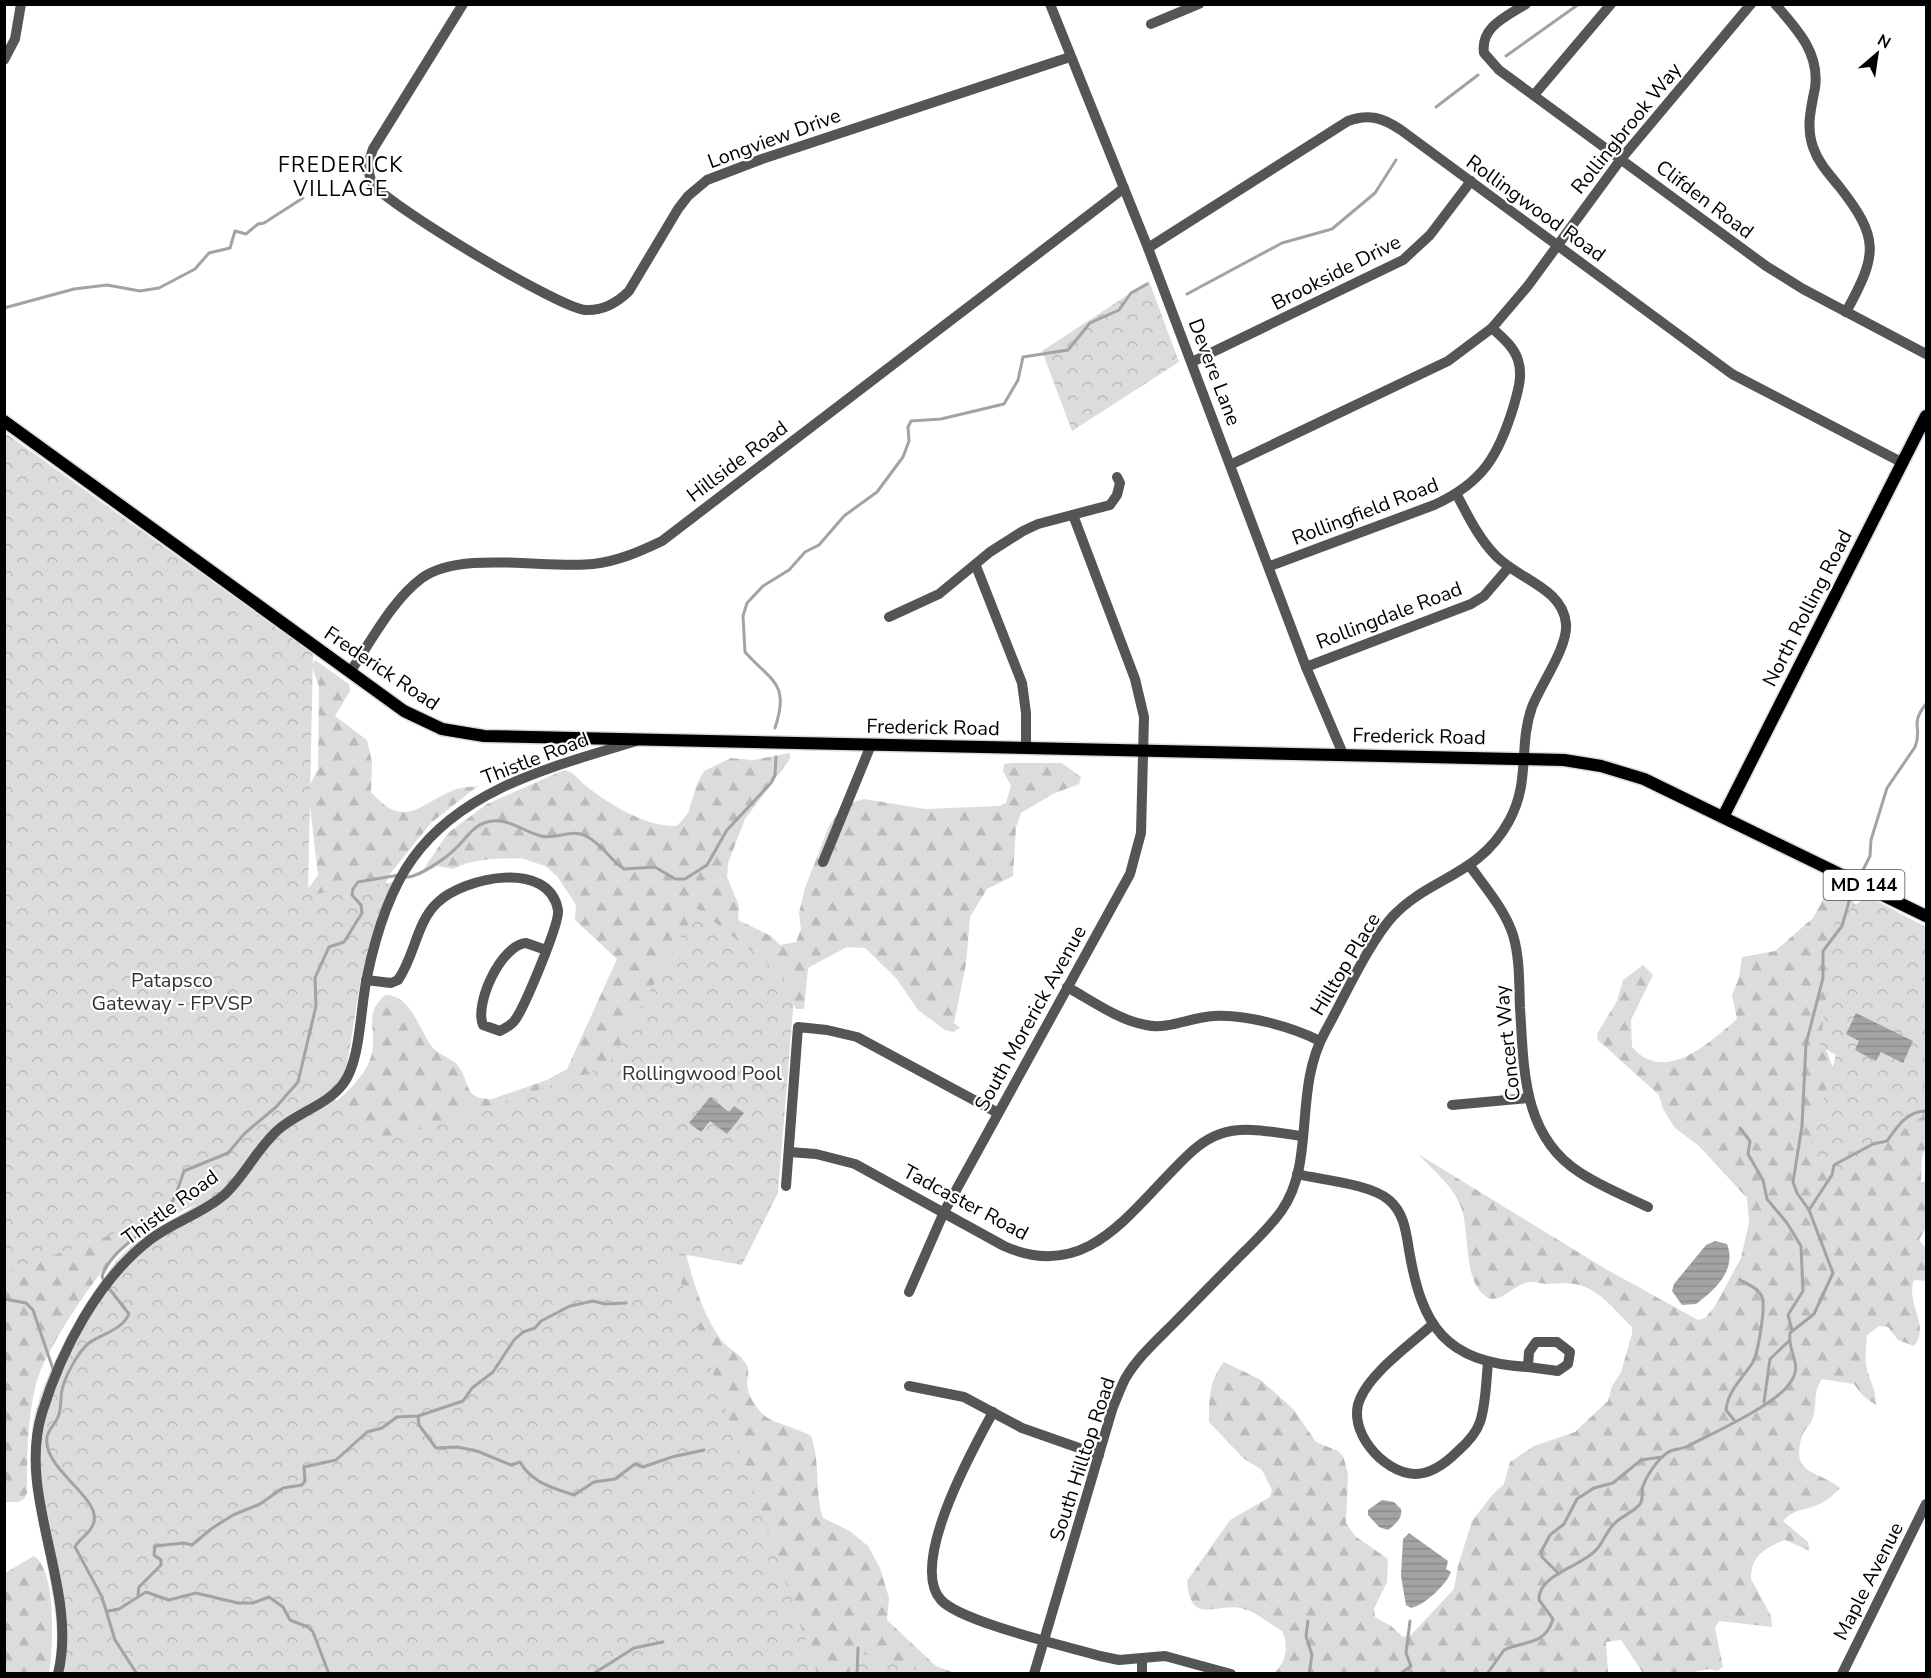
<svg xmlns="http://www.w3.org/2000/svg" width="1931" height="1678" viewBox="0 0 1931 1678" font-family="'Nunito Sans',sans-serif">
	<style>
		.forest { fill: url(#forest-firs) }
		.park { fill: url(#park-crowns) }
		.water { fill: url(#water-rules) }
		.lines { fill: none; stroke-linecap: round; stroke-linejoin: round }
		.stream { stroke: #a3a3a3; stroke-width: 3 }
		.major-casing { stroke: #dbdbdb; stroke-width: 15 }
		.minor { stroke: #555; stroke-width: 10 }
		.major { stroke: #000; stroke-width: 12 }
		.labels { text-anchor: middle; stroke-width: 4.5; stroke-linejoin: round; paint-order: stroke }
		.shield { fill: #fff; stroke: #4c4c4c; stroke-width: 1.5 }
		.shield-label { font-size: 18px; font-weight: bold; fill: #000 }
		.street-label { font-size: 20px; fill: #000; stroke: #fff }
		.park-label { font-size: 20px; fill: #333; stroke: #fff }
		.neighbourhood-label { font-size: 21px; letter-spacing: 1.5px; fill: #000; stroke: #fff }
	</style>
	<defs>
		<pattern id="forest-firs" width="22" height="20" patternUnits="userSpaceOnUse" patternTransform="scale(1.5)"><rect width="22" height="20" fill="#dcdcdc"/><path d="M5 1l3.5 6h-7zM16 11l3.5 6h-7z" fill="#bbb"/></pattern>
		<pattern id="park-crowns" width="20" height="18" patternUnits="userSpaceOnUse" patternTransform="scale(1.5)"><rect width="20" height="18" fill="#dcdcdc"/><path d="M2 6a3 3 0 1 1 6 0M12 15a3 3 0 1 1 6 0" fill="none" stroke="#bbb"/></pattern>
		<pattern id="water-rules" width="6" height="5" patternUnits="userSpaceOnUse" patternTransform="scale(1.5)"><rect width="6" height="5" fill="#a3a3a3"/><path d="M0 2.5h6" fill="none" stroke="#8b8b8b"/></pattern>
	</defs>
	<rect width="100%" height="100%" fill="#fff"/>
	<g class="forest">
		<path d="M315,660L349,684L350,691L335,716L367,740L372,762L371,792C404,830 418,805 454,790C462,787 471,787 478,786L431,823L389,875L368,929L203,1200C176,1215 147,1225 124,1246C98,1271 45,1349 36,1384C27,1420 27,1456 27,1493L24,1499L18,1502H4V1114L304,894L318,875L308,789L318,769L319,687L312,666Z"/>
		<path d="M790,753V759L745,819L728,863L727,877L739,906L738,920L771,936L780,945L796,942L801,929L799,913L805,888L829,826L843,805L864,799L925,809L999,806L1006,803L1011,786L1003,771L1004,764L1011,763H1062L1081,777L1079,784L1053,794L1021,813L1016,827L1013,876L987,889L970,917L966,964L954,1023L960,1028L953,1032L945,1030L918,1010L896,978L865,948L847,947L808,968L804,1009H796L786,987L684,1245C691,1276 702,1313 721,1340C729,1350 741,1353 747,1366C750,1372 747,1378 747,1384C748,1396 756,1408 765,1416C770,1421 801,1430 811,1436C821,1464 814,1490 823,1518L850,1531L868,1546L880,1568L889,1598L887,1620L936,1666L955,1673H68L332,1105C347,1093 369,1072 372,1052C377,1026 363,1016 385,995C412,995 419,1031 433,1048C440,1056 453,1058 459,1067C470,1083 464,1100 492,1099L547,1080L567,1069L617,959L575,920L576,905L557,876L545,866L521,858L490,859L467,863L453,869L437,866L419,876L448,833L487,804L564,770C574,771 578,780 586,786C610,805 646,827 677,826L688,813L697,784L704,771L731,758L753,760Z"/>
		<path d="M1840,886L1860,910L1825,1047L1848,1107L1926,1103V1145L1922,1158L1921,1182L1926,1181V1228L1919,1240L1926,1249V1281L1914,1280C1905,1303 1931,1325 1914,1346L1898,1340L1888,1327L1879,1326L1867,1335C1866,1347 1864,1360 1868,1373C1872,1385 1876,1392 1876,1405L1863,1396L1854,1384L1822,1379C1812,1393 1818,1406 1812,1420C1809,1426 1804,1430 1802,1436C1790,1476 1817,1469 1840,1488C1833,1495 1827,1501 1817,1505C1803,1511 1794,1509 1783,1521L1808,1542L1810,1551L1785,1540C1766,1547 1750,1557 1751,1579L1771,1616L1772,1627L1719,1621L1715,1628L1723,1667L1717,1671L1709,1669L1688,1673H1643L1621,1640L1606,1642L1608,1673H1274C1286,1663 1289,1645 1282,1631C1270,1624 1257,1613 1244,1609C1218,1600 1191,1629 1187,1581L1230,1520L1270,1497L1272,1490L1262,1470L1243,1458L1209,1422C1209,1399 1209,1380 1224,1362L1261,1380L1294,1410L1316,1442L1338,1451L1343,1456L1348,1473L1346,1523L1355,1536L1388,1559L1387,1582L1374,1609L1375,1617L1391,1626L1403,1637L1411,1635L1454,1589L1458,1566L1472,1521L1493,1494L1504,1484L1510,1462L1534,1446L1575,1432L1608,1401L1612,1386L1621,1372L1632,1334V1327C1619,1315 1603,1294 1587,1288C1572,1281 1562,1284 1547,1284C1541,1284 1534,1281 1529,1282C1513,1284 1499,1308 1484,1295C1463,1278 1470,1232 1461,1207C1453,1186 1433,1170 1418,1154L1604,1268L1698,1320L1705,1318L1715,1306L1741,1258L1749,1222L1747,1198L1699,1146L1675,1128L1663,1109L1659,1095L1598,1040L1597,1034L1617,1001L1623,980L1643,965L1653,975L1631,1020L1632,1047C1665,1085 1709,1043 1737,1019L1732,995L1739,978L1742,957L1775,951L1813,918L1827,892Z"/>
		<path d="M34,1556C57,1572 53,1647 49,1673H5V1573Z"/>
	</g>
	<g class="park">
		<polygon points="1149,281 1179,362 1072,431 1042,351"/>
		<path d="M4,432L313,654L308,895L395,882L361,978L346,1071L339,1083L327,1094L387,1140L607,1067L697,908L795,986L778,1193L742,1265L671,1252L817,1673H53C64,1627 49,1585 43,1538C38,1504 31,1469 32,1434C34,1387 91,1286 124,1253C145,1232 171,1221 196,1205L5,1272Z"/>
		<polygon points="1867,896 1926,927 1926,1114 1842,1172 1808,1155 1836,1055 1820,1046 1836,920"/>
		<polygon points="853,1651 927,1673 850,1673"/>
	</g>
	<g class="water">
		<polygon points="1856,1013 1913,1041 1903,1063 1881,1052 1876,1061 1855,1050 1859,1041 1846,1034"/>
		<polygon points="710,1097 729,1112 734,1106 744,1113 727,1134 710,1121 701,1132 689,1123"/>
		<path d="M1715,1241L1727,1244C1737,1270 1715,1290 1696,1304L1682,1305L1672,1291L1674,1284L1706,1245Z"/>
		<path d="M1382,1500L1394,1502L1401,1509C1403,1519 1394,1525 1388,1530L1379,1527L1368,1515V1510Z"/>
		<path d="M1409,1533L1448,1561L1446,1569L1451,1572C1446,1585 1425,1605 1411,1608L1406,1605L1401,1576L1403,1539Z"/>
	</g>
	<g class="lines">
		<g class="stream">
			<polyline points="1506,56 1579,4"/>
			<polyline points="1436,107 1478,75"/>
			<polyline points="1187,294 1282,243 1332,229 1375,193 1396,160"/>
			<polyline points="4,308 74,289 107,285 140,291 159,288 195,269 209,253 230,248 235,231 246,234 258,224 264,223 303,198"/>
			<path d="M775,728C790,683 772,682 745,652L743,616L747,603L763,586L789,570L805,552L819,545L844,516L877,492L903,457L909,441L908,427L911,421L941,419L1004,404L1018,380L1023,357L1068,350L1090,323L1119,310L1131,293L1147,284"/>
			<path d="M1862,872L1870,856L1871,840L1887,788L1915,747C1923,728 1909,725 1926,704"/>
			<path d="M405,877C416,879 448,857 456,848C465,840 472,827 484,823C506,815 521,831 541,836C556,840 572,828 586,836C602,844 610,860 624,869L655,867L675,879H685L707,865L727,830L771,783L775,775L776,757"/>
			<polyline points="1740,1128 1750,1141 1748,1154 1763,1180 1767,1199 1787,1223 1801,1246 1803,1291 1788,1315 1792,1330"/>
			<path d="M1809,1210L1832,1175L1834,1165L1873,1144L1887,1141C1897,1127 1907,1111 1926,1111"/>
			<path d="M104,1281L102,1276C113,1247 144,1235 164,1213C175,1202 179,1185 184,1171L228,1153L245,1133L276,1107L298,1082L316,1006L315,978L329,947L344,942L362,913L361,905L352,895L353,889L358,882L399,875"/>
			<path d="M108,1287L129,1314C122,1330 102,1334 89,1343C78,1352 65,1376 62,1390C60,1398 62,1409 58,1417C55,1425 49,1428 47,1437C42,1469 100,1496 94,1522C91,1534 80,1537 75,1547L102,1597L115,1640L137,1674"/>
			<polyline points="4,1299 26,1303 33,1310 53,1369"/>
			<polyline points="1764,1402 1770,1359 1789,1341"/>
			<path d="M418,1416L419,1425L436,1448L457,1447L477,1451L511,1465L520,1462C532,1483 553,1488 574,1495L594,1482L615,1479L635,1464L643,1467L672,1457L704,1450"/>
			<path d="M1734,1420L1726,1410C1728,1390 1743,1378 1753,1362C1758,1353 1766,1306 1762,1297C1759,1289 1748,1284 1740,1280"/>
			<polyline points="1559,1574 1542,1557 1541,1552 1550,1535 1564,1524 1577,1499 1594,1488 1613,1483 1641,1460 1662,1457"/>
			<polyline points="138,1595 139,1587 161,1565 161,1560 154,1555 155,1546 184,1543 192,1545 211,1529 233,1515 260,1504 283,1488 302,1485 305,1481 304,1467 336,1460 367,1432 382,1428 397,1417 418,1416 463,1401 472,1388 493,1372 514,1340 523,1332 535,1328 541,1321 570,1306 593,1301 605,1304 626,1303"/>
			<polyline points="108,1611 119,1609 146,1592 169,1600 196,1593 238,1603 253,1603 269,1597 283,1607 290,1620 308,1627 313,1632 329,1674"/>
			<polyline points="1308,1621 1306,1636 1312,1655 1309,1674"/>
			<polyline points="593,1674 634,1648 663,1642"/>
			<polyline points="857,1674 858,1648"/>
			<polyline points="1400,1674 1411,1666 1406,1653 1410,1621"/>
			<path d="M1487,1674L1504,1650C1525,1640 1545,1646 1553,1619L1539,1600C1538,1574 1582,1567 1597,1549C1604,1541 1607,1530 1615,1523C1622,1516 1634,1512 1640,1504C1644,1498 1641,1492 1643,1486C1647,1475 1657,1460 1667,1453C1673,1448 1681,1450 1688,1446C1713,1433 1768,1408 1786,1388C1807,1365 1787,1356 1790,1333L1814,1314L1833,1273L1809,1210L1797,1193L1793,1182L1802,1126L1806,1044L1823,978V951L1842,926L1852,891"/>
		</g>
		<defs>
			<g id="major">
				<polyline points="4,421 404,711 442,729 484,736 1564,760 1601,766 1644,779 1926,916"/>
				<polyline points="1723,817 1926,416"/>
			</g>
		</defs>
		<use href="#major" class="major-casing"/>
		<g class="minor">
			<path d="M463,4L373,149C369,160 366,172 373,184C389,206 559,308 585,310C602,311 617,303 629,291L678,209L688,196L707,180L762,159L1070,57"/>
			<polyline points="1050,4 1148,248 1306,667 1343,754"/>
			<path d="M1526,4C1507,16 1480,27 1484,53L1499,70L1766,266L1803,289L1926,354"/>
			<path d="M1775,4C1797,29 1820,53 1815,88C1811,108 1806,127 1813,147C1818,162 1828,173 1838,185C1880,238 1878,254 1846,312"/>
			<polyline points="1151,24 1199,4"/>
			<polyline points="4,60 15,39 21,4"/>
			<polyline points="1534,95 1611,4"/>
			<path d="M1148,248L1348,121C1369,113 1383,118 1401,130L1732,374L1903,463"/>
			<polyline points="1192,362 1403,260 1430,235 1471,181"/>
			<polyline points="1232,464 1448,361 1492,328 1527,287 1621,159 1751,4"/>
			<polyline points="976,566 1022,683 1026,713 1026,748"/>
			<path d="M1270,566L1434,505C1483,483 1499,455 1514,405C1518,391 1523,375 1518,360C1514,347 1502,337 1492,328"/>
			<polyline points="889,617 939,594 990,552 1023,531 1038,524 1110,505 1117,495 1120,483 1117,477"/>
			<polyline points="1306,667 1471,604 1484,596 1509,567"/>
			<path d="M350,672C371,642 392,600 422,578C461,550 546,569 593,564C618,561 639,552 662,541L1124,188"/>
			<polyline points="823,862 871,745"/>
			<path d="M1470,866C1485,887 1505,910 1513,935C1520,958 1519,984 1520,1008C1524,1068 1522,1135 1579,1172C1600,1186 1625,1196 1648,1207"/>
			<path d="M366,980L391,983L398,980C415,956 416,923 437,903C464,877 549,859 558,910C560,923 524,1008 515,1020C511,1026 505,1028 500,1031L483,1025C474,1004 501,945 526,943L546,950"/>
			<path d="M1067,987C1091,1000 1118,1020 1146,1025C1168,1030 1191,1017 1214,1016C1246,1014 1292,1027 1320,1041"/>
			<polyline points="1452,1105 1528,1098"/>
			<path d="M789,1152L816,1154L855,1164L1004,1246C1082,1281 1124,1220 1173,1170C1187,1156 1200,1141 1220,1134C1245,1125 1276,1133 1302,1136"/>
			<path d="M1297,1174C1322,1180 1371,1184 1389,1200C1404,1213 1406,1231 1409,1250C1422,1327 1445,1362 1528,1367L1529,1352L1536,1342H1557L1570,1352L1568,1364L1558,1371L1528,1367"/>
			<polyline points="786,1186 798,1027 827,1030 857,1037 998,1113"/>
			<polyline points="909,1292 944,1212 1130,874 1141,833 1144,717 1135,679 1073,515"/>
			<path d="M1433,1324C1411,1344 1371,1372 1360,1399C1346,1430 1383,1473 1415,1474C1432,1474 1446,1463 1458,1451C1467,1443 1476,1434 1480,1422C1486,1404 1486,1382 1488,1363"/>
			<polyline points="909,1386 964,1397 1022,1428 1099,1455"/>
			<path d="M993,1412C974,1447 908,1564 941,1600C961,1622 1066,1646 1100,1656L1119,1660L1165,1656L1231,1674"/>
			<polyline points="1142,1660 1142,1674"/>
			<path d="M58,1674C79,1589 16,1497 42,1413C61,1351 98,1279 151,1239C173,1222 202,1214 224,1195C245,1176 257,1148 279,1129C299,1112 327,1105 343,1084C361,1061 360,1008 367,977C375,938 389,891 413,858C465,786 557,766 636,741"/>
			<path d="M1034,1674L1112,1410C1116,1400 1120,1389 1125,1379C1137,1358 1156,1341 1173,1324C1197,1300 1220,1276 1244,1252C1257,1239 1271,1226 1282,1210C1316,1161 1293,1090 1325,1032C1343,1000 1369,942 1393,916C1430,877 1479,876 1509,821C1531,781 1518,746 1532,707C1541,684 1568,647 1566,624C1563,588 1518,579 1496,556C1479,539 1468,516 1457,495"/>
			<polyline points="1842,1674 1926,1504"/>
		</g>
		<use href="#major" class="major"/>
	</g>
	<g class="labels">
		<rect class="shield" x="1823.5" y="870" width="81" height="30" rx="4.5"/>
		<g class="shield-label">
			<text x="1864" y="891">MD 144</text>
		</g>
		<g class="street-label">
			<text transform="translate(1626 128) rotate(-51)" y="7">Rollingbrook Way</text>
			<text transform="translate(774 138) rotate(-20)" y="7">Longview Drive</text>
			<text transform="translate(1705 199) rotate(37)" y="7">Clifden Road</text>
			<text transform="translate(1536 208) rotate(36)" y="7">Rollingwood Road</text>
			<text transform="translate(1336 272) rotate(-27)" y="7">Brookside Drive</text>
			<text transform="translate(1215 372) rotate(69)" y="7">Devere Lane</text>
			<text transform="translate(737 461) rotate(-37)" y="7">Hillside Road</text>
			<text transform="translate(1365 511) rotate(-21)" y="7">Rollingfield Road</text>
			<text transform="translate(1807 608) rotate(-63)" y="7">North Rolling Road</text>
			<text transform="translate(1389 615) rotate(-21)" y="7">Rollingdale Road</text>
			<text transform="translate(382 668) rotate(34)" y="7">Frederick Road</text>
			<text transform="translate(933 727) rotate(1)" y="7">Frederick Road</text>
			<text transform="translate(1419 736) rotate(1)" y="7">Frederick Road</text>
			<text transform="translate(535 758) rotate(-21)" y="7">Thistle Road</text>
			<text transform="translate(1345 964) rotate(-59)" y="7">Hilltop Place</text>
			<text transform="translate(1030 1018) rotate(-61)" y="7">South Morerick Avenue</text>
			<text transform="translate(1507 1043) rotate(-96)" y="7">Concert Way</text>
			<text transform="translate(966 1202) rotate(28)" y="7">Tadcaster Road</text>
			<text transform="translate(170 1207) rotate(-36)" y="7">Thistle Road</text>
			<text transform="translate(1082 1459) rotate(-72)" y="7">South Hilltop Road</text>
			<text transform="translate(1868 1581) rotate(-63)" y="7">Maple Avenue</text>
		</g>
		<g class="park-label">
			<text x="172" y="987">Patapsco<tspan x="172" dy="23">Gateway - FPVSP</tspan></text>
			<text x="702" y="1080">Rollingwood Pool</text>
		</g>
		<g class="neighbourhood-label">
			<text x="341" y="172">FREDERICK<tspan x="341" dy="24">VILLAGE</tspan></text>
		</g>
	</g>
	<rect width="1931" height="1678" fill="none" stroke="#000000" stroke-width="12"/>
	<g transform="translate(1877 54) rotate(29)" stroke="#ffffff" stroke-width="4.5" paint-order="stroke">
	<path d="M0-4.5L10 22L0 15L-10 22Z" fill="#000000"/>
	<text y="-9" font-size="16" font-weight="bold" text-anchor="middle" fill="#000000">N</text>
	</g>
</svg>
